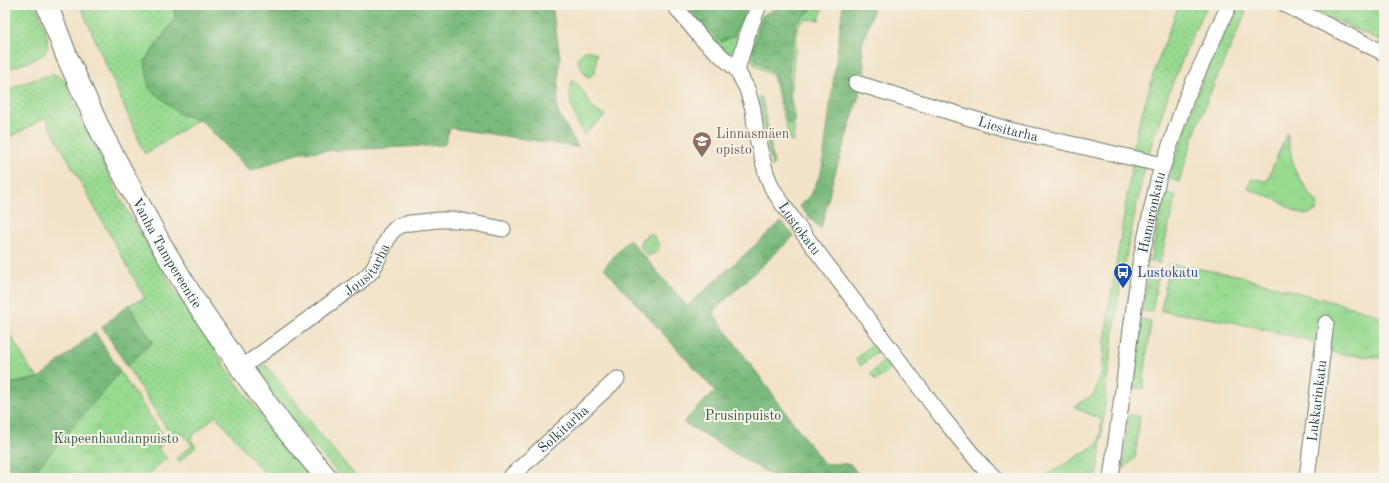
<svg xmlns="http://www.w3.org/2000/svg" width="1389" height="483" viewBox="0 0 1389 483" font-family="'Old Standard TT',serif">
	<style>
		.grass { fill: url(#grass-dots); stroke: #5c8c62 }
		.forest { fill: url(#forest-crowns); stroke: #4c7c58 }
		.park { fill: url(#park-crowns); stroke: #5c8c62 }
		.lines { fill: none; stroke-linecap: round; stroke-linejoin: round }
		.street-casing { stroke: #697767; stroke-width: 17 }
		.secondary-casing { stroke: #697767; stroke-width: 23 }
		.street { stroke: #fff; stroke-width: 15 }
		.secondary { stroke: #fff; stroke-width: 21 }
		.labels { text-anchor: middle; stroke-width: 4; stroke-linejoin: round; paint-order: stroke }
		.street-label { font-size: 14px; fill: #1f3d34; stroke: #f7f3e8 }
		.education-label { font-size: 14px; fill: #785e54; stroke: #f7f3e8; text-anchor: start }
		.transit-label { font-size: 14px; fill: #164399; stroke: #f7f3e8; text-anchor: start }
		.park-label { font-size: 14px; fill: #375c47; stroke: #f7f3e8 }
	</style>
	<defs>
		<pattern id="grass-dots" width="8" height="8" patternUnits="userSpaceOnUse"><rect width="8" height="8" fill="#99da91"/><path d="M2 2h.1M6 6h.1" fill="none" stroke="#83bc7e" stroke-width="1.8" stroke-linecap="round"/></pattern>
		<pattern id="forest-crowns" width="20" height="18" patternUnits="userSpaceOnUse"><rect width="20" height="18" fill="#7aba7b"/><path d="M2 6a3 3 0 1 1 6 0M12 15a3 3 0 1 1 6 0" fill="none" stroke="#639866"/></pattern>
		<pattern id="park-crowns" width="20" height="18" patternUnits="userSpaceOnUse"><rect width="20" height="18" fill="#99da91"/><path d="M2 6a3 3 0 1 1 6 0M12 15a3 3 0 1 1 6 0" fill="none" stroke="#83bc7e"/></pattern>
	</defs>
	<rect width="100%" height="100%" fill="#f7f3e8"/>
	<filter id="ink" filterUnits="userSpaceOnUse"><feTurbulence type="fractalNoise" baseFrequency=".025" numOctaves="2"/><feDisplacementMap in="SourceGraphic" scale="8" xChannelSelector="R" yChannelSelector="G"/><feConvolveMatrix kernelMatrix="1 2 1 2 8 2 1 2 1" color-interpolation-filters="sRGB"/></filter>
	<filter id="wash" filterUnits="userSpaceOnUse"><feTurbulence type="fractalNoise" baseFrequency=".012" numOctaves="4" result="noise"/><feDisplacementMap in="SourceGraphic" scale="16" xChannelSelector="R" yChannelSelector="G"/><feGaussianBlur stdDeviation="0.9" result="paint"/><feColorMatrix in="noise" values="0 0 0 0 0 0 0 0 0 0 0 0 0 0 0 0 0 1.4 0 .05"/><feComposite in="paint" operator="in"/></filter>
	<g filter="url(#wash)">
		<rect width="100%" height="100%" fill="#f2e2c7"/>
		<g class="grass">
			<path d="M5,5H36C40,16 53,42 45,53C40,59 13,67 5,70Z"/>
			<polygon points="80,5 174,5 175,19 145,61 181,115 199,119 145,154"/>
			<polygon points="685,5 752,5 734,55 732,57 706,33"/>
			<polygon points="780,5 824,5 819,20 806,19 798,25 790,95 795,118 793,142 790,141 773,76 754,64 752,58 752,41 761,16"/>
			<polygon points="1180,5 1208,5 1194,31 1169,92 1146,161 1121,280 1105,395 1106,396 1097,478 1042,478 1099,443 1102,420 1074,407 1094,394 1101,375 1109,309 1132,165 1134,141 1156,66 1177,10"/>
			<polygon points="1236,9 1246,12 1209,96 1194,135 1179,182 1169,178 1199,90 1212,58"/>
			<polygon points="585,51 591,51 597,54 595,72 590,77 587,77 578,62 578,57"/>
			<polygon points="49,75 57,75 64,80 67,84 78,113 125,207 177,294 229,372 283,445 312,478 271,478 259,467 216,416 190,438 196,447 179,462 176,459 192,445 181,432 173,435 170,434 127,366 153,342 128,305 145,298 45,118 5,140 5,92 18,85"/>
			<path d="M573,80C584,87 586,103 597,111C599,113 603,114 606,115L584,135C576,119 564,98 573,80Z"/>
			<polygon points="760,96 762,98 774,164 772,167 759,101 759,97"/>
			<polygon points="1165,193 1176,195 1160,263 1150,261"/>
			<polygon points="649,234 652,234 659,244 658,251 648,256 639,245 643,238"/>
			<polygon points="1149,270 1159,272 1152,312 1143,311"/>
			<polygon points="1141,319 1151,321 1143,389 1133,388"/>
			<polygon points="5,326 31,370 39,378 5,385"/>
			<polygon points="873,343 879,350 861,366 856,359"/>
			<polygon points="885,360 891,368 876,381 870,374"/>
			<path d="M264,365L267,366L317,430L357,478H342L305,436L260,381C258,375 258,369 264,365Z"/>
			<polygon points="1129,415 1140,416 1135,458 1125,468 1123,468"/>
		</g>
		<g class="forest">
			<polygon points="174,5 552,5 560,57 557,111 578,147 450,128 444,145 300,152 250,171 200,119 181,115 149,88 145,61 175,20"/>
			<polygon points="689,5 748,5 734,36 721,42 702,23"/>
			<path d="M786,5H814L809,12L795,22C796,34 791,44 790,56C787,81 788,97 793,122L791,124L788,123L774,73L757,61L753,50L763,17Z"/>
			<polygon points="843,5 875,5 862,45 865,76 832,183 821,229 799,206 811,195 822,170"/>
			<polygon points="781,222 794,236 712,312 824,464 850,464 861,478 776,478 683,422 715,391 604,268 629,239 687,306"/>
			<polygon points="128,305 153,342 127,366 102,327"/>
			<polygon points="95,332 120,372 29,478 13,478 5,474 5,385 39,378"/>
		</g>
		<g class="park">
			<polygon points="1302,5 1384,5 1384,42"/>
			<polygon points="1287,133 1294,169 1309,193 1317,203 1318,206 1316,211 1305,215 1297,212 1277,200 1248,189 1251,179 1267,181"/>
			<polygon points="1169,264 1242,276 1251,280 1370,312 1384,319 1384,358 1341,354 1335,353 1308,340 1228,321 1161,311"/>
			<polygon points="120,372 163,435 165,440 158,449 167,458 145,478 29,478"/>
		</g>
	</g>
	<g filter="url(#ink)">
		<g class="lines">
			<defs>
				<g id="street">
					<polyline points="674,5 702,39 737,70 748,33 759,5"/>
					<polyline points="1286,5 1384,53"/>
					<path id="s1" d="M737,70L747,89L753,109L756,134L766,173L772,188L794,221L941,416L981,465L995,478"/>
					<path id="s2" d="M856,83L1006,129L1163,165"/>
					<path id="s3" d="M241,368L361,281L372,271L390,234L398,226L410,223L439,220H458L503,229"/>
					<path id="s4" d="M509,478L617,379"/>
					<path id="s5" d="M1111,478L1140,263L1158,180L1187,96L1229,5"/>
					<path id="s6" d="M1307,478L1326,323"/>
				</g>
				<g id="secondary">
					<path id="s7" d="M47,5L67,57L102,134L160,243L195,301L241,368L283,426L327,478"/>
				</g>
			</defs>
			<use href="#street" class="street-casing"/>
			<use href="#secondary" class="secondary-casing"/>
			<use href="#street" class="street"/>
			<use href="#secondary" class="secondary"/>
		</g>
	</g>
	<defs>
		<symbol id="school-pin" viewBox="-11 -11 22 30"><path d="M0 17L-7.5 6A9.5 9.5 0 1 1 7.5 6Z" fill="#8d6e63" stroke="#f7f3e8"/><path d="M0-5L7-2L0 1L-7-2ZM-4 1L0 2.5L4 1V4Q0 6-4 4Z" fill="#fff"/></symbol>
		<symbol id="bus-pin" viewBox="-11 -11 22 30"><path d="M0 17L-7.5 6A9.5 9.5 0 1 1 7.5 6Z" fill="#1a4fb4" stroke="#f7f3e8"/><path d="M-5-6H5V4H4V6H2V4H-2V6H-4V4H-5ZM-3.5-4V0h7V-4ZM-3.5 1.2v1.5H-2V1.2ZM2 1.2v1.5H3.5V1.2Z" fill="#fff"/></symbol>
	</defs>
	<g fill-rule="evenodd">
		<use href="#school-pin" x="691" y="130" width="22" height="30"/>
		<use href="#bus-pin" x="1112" y="261" width="22" height="30"/>
	</g>
	<g class="labels">
		<g class="street-label">
			<text dy="5" stroke="none"><textPath href="#s2" startOffset="159">Liesitarha</textPath></text>
			<text dy="5" stroke="none"><textPath href="#s5" startOffset="269">Hamaronkatu</textPath></text>
			<text dy="5" stroke="none"><textPath href="#s1" startOffset="173">Lustokatu</textPath></text>
			<text dy="5" stroke="none"><textPath href="#s7" startOffset="276">Vanha Tampereentie</textPath></text>
			<text dy="5" stroke="none"><textPath href="#s3" startOffset="161">Jousitarha</textPath></text>
			<text dy="5" stroke="none"><textPath href="#s6" startOffset="78">Lukkarinkatu</textPath></text>
			<text dy="5" stroke="none"><textPath href="#s4" startOffset="73">Solkitarha</textPath></text>
		</g>
		<g class="education-label">
			<text x="716" y="138">Linnasmäen<tspan x="716" dy="16">opisto</tspan></text>
		</g>
		<g class="transit-label">
			<text x="1137" y="277">Lustokatu</text>
		</g>
		<g class="park-label">
			<text x="743" y="420">Prusinpuisto</text>
			<text x="116" y="443">Kapeenhaudanpuisto</text>
		</g>
	</g>
	<rect width="1389" height="483" fill="none" stroke="#f7f3e8" stroke-width="20"/>
</svg>
